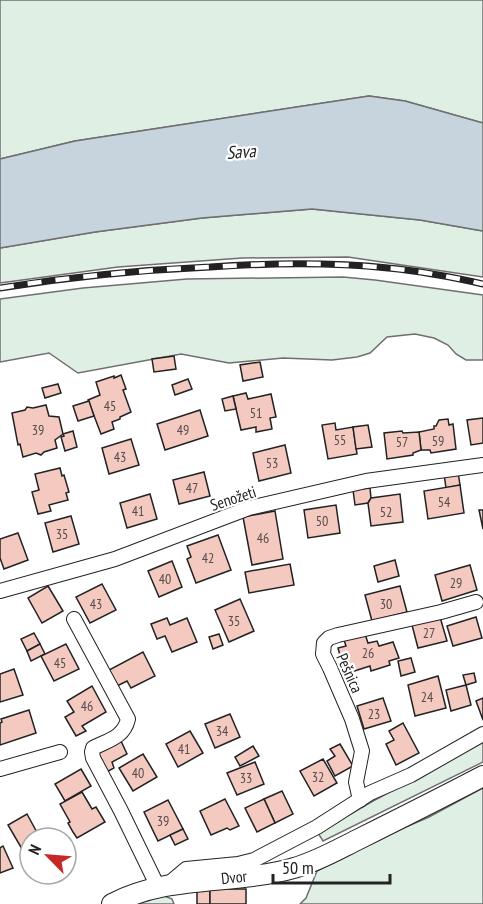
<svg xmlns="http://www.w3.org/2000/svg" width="483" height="904" viewBox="0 0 483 904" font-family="'PT Sans Narrow',sans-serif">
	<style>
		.green { fill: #e0efe3; stroke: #6f6f6f; stroke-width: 1.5 }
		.water { fill: #c7d3dd; stroke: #6f6f6f; stroke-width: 1.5 }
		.building { fill: #f3c9c0; stroke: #222; stroke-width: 1.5 }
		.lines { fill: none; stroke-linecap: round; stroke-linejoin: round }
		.street-casing { stroke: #222; stroke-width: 16 }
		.secondary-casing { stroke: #222; stroke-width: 22 }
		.street { stroke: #fff; stroke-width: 14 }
		.secondary { stroke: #fff; stroke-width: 20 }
		.rail-casing { stroke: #222; stroke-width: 7 }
		.rail { stroke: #fff; stroke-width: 4.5; stroke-dasharray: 14; stroke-linecap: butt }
		.labels { text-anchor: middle; stroke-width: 4.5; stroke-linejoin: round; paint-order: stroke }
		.number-label { font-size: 14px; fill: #564c4a }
		.street-label { font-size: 16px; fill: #222; stroke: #fff }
		.water-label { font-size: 18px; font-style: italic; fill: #222; stroke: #fff }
	</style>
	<rect width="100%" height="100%" fill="#fff"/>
	<g class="green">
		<polygon points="0,0 483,0 483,123 405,101 369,96 75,141 0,159"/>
		<polygon points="312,209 420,220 483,231 483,277 348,257 242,258 118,267 0,283 0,248 95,232 202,218"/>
		<polygon points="343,277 375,280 483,295 483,360 466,360 456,354 448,345 434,338 415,334 387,337 370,353 357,357 332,360 283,358 229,363 181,354 78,373 49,353 0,362 0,299 83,288 187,279"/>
		<polygon points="483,740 483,762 323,841 318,833 373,801 457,756"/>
		<polygon points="483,788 483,904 300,904 306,898 317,871 362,846 429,817"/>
		<polygon points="162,895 172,899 174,904 134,904"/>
	</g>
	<polygon class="water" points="369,96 405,101 483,123 483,231 420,220 312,209 202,218 95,232 0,248 0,159 75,141"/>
	<g class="building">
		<polygon points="174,356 176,369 154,372 152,359"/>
		<polygon points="260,362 263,377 243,381 240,365"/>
		<polygon points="121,375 126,389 123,390 131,412 120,417 120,419 112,422 114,429 101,434 88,400 100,395 96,382 114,376 114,378"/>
		<polygon points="188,379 192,389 175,395 172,385"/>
		<polygon points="58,384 61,393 45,398 42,388"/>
		<polygon points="246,393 248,399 271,394 276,417 270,418 272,429 256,432 256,427 241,430 233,396"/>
		<polygon points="233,396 236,409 225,411 222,399"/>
		<polygon points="89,401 94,416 78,421 73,406"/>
		<polygon points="46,405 49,416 59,417 63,434 55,440 57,448 44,452 41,455 36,453 23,457 20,444 18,445 12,413 25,410 27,407 33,408"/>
		<polygon points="200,410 208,436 165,450 157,424"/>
		<polygon points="483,418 483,443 471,445 467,420"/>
		<polygon points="448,419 449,425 453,424 456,449 431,453 430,450 421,450 419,432 434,429 434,426 436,426 439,420"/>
		<polygon points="335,423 336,430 353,427 357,454 328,459 322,425"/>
		<polygon points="368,425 372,447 356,449 353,427"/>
		<polygon points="73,431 77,447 65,451 61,437 64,436 63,434"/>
		<polygon points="402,431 403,433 419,432 421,450 413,453 413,455 387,459 384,433"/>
		<polygon points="131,439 139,465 109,474 102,448"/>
		<polygon points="285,445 291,473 259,481 253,453"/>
		<polygon points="60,468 62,476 64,475 69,492 66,493 68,500 49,505 51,511 38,514 32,492 39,490 35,474"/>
		<polygon points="204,472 210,496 179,504 173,480"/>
		<polygon points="458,472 460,485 446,488 444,474"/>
		<polygon points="460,485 464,513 428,519 424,491"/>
		<polygon points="370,488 371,498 368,503 355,505 353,490"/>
		<polygon points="150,494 157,519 127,528 120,503"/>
		<polygon points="400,494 403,522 371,526 368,503 371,498"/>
		<polygon points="336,505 340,533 308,538 304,510"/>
		<polygon points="479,510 483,510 483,529"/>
		<polygon points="275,511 283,559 252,565 243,517"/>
		<polygon points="71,516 79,544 53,552 45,523"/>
		<polygon points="18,533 28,560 4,569 0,558 0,539"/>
		<polygon points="218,535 231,570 196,583 187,559 191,557 187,546"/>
		<polygon points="395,560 399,576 378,582 374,566"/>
		<polygon points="172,561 182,587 159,597 148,571"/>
		<polygon points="290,564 294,585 249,593 245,572"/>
		<polygon points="470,565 477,590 442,601 435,575"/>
		<polygon points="102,584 116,610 90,623 76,597"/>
		<polygon points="48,586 63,611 42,623 28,598"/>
		<polygon points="400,586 407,612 372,621 365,595"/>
		<polygon points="240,599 254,631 229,642 215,610"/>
		<polygon points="440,617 447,641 418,648 412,625"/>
		<polygon points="476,617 482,638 453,646 447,626"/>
		<polygon points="167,618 170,625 187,618 197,642 172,652 165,636 157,639 151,624"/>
		<polygon points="34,633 40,644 27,651 21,639"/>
		<polygon points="219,634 223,645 213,649 209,637"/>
		<polygon points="365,634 368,643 377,641 379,646 393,642 399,658 389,661 390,665 371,671 370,666 345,674 338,648 346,646 344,640"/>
		<polygon points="40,644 45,654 31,661 27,651"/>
		<polygon points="66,644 79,669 54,681 41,656"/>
		<polygon points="143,652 155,676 131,688 127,681 117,686 109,670"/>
		<polygon points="411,658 415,672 401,676 398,661"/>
		<polygon points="14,669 23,695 0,702 0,674"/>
		<polygon points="474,673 476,682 466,685 463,675"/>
		<polygon points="438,676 446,708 415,716 408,685"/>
		<polygon points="466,685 471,705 451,711 446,690"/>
		<polygon points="92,686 106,712 82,726 86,731 76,736 65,717 74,712 67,701"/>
		<polygon points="383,698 391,721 364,729 357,706"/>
		<polygon points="483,698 483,720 476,701"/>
		<polygon points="29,710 36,733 0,745 0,723 2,722 1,719"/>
		<polygon points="230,714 240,737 215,748 205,724"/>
		<polygon points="403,723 419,753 396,765 386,744 394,740 389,731"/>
		<polygon points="190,731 203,753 178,767 166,744"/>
		<polygon points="121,741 127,754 112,762 114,768 105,773 98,758 100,752"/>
		<polygon points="340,744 353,766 335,776 327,761 335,756 330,749"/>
		<polygon points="253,746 259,756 240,766 235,757"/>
		<polygon points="143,754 157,777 133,791 119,768"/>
		<polygon points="323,759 337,783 314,796 300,771"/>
		<polygon points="255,762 264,784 237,795 227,773"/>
		<polygon points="81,769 91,786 65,801 55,784"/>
		<polygon points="282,791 293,814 275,823 264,799"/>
		<polygon points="82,792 92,809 96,807 105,822 77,838 73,832 68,823 70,822 60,804"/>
		<polygon points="225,799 239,826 230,830 227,828 211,835 200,811"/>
		<polygon points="264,799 275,823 257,832 245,808"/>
		<polygon points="168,800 183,829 158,841 144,812"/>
		<polygon points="27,814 40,838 30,838 30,845 22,849 8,825"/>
		<polygon points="183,829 188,839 175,845 170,835"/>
		<polygon points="30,845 30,867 21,850"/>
		<polygon points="3,846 13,868 0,873 0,848"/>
		<rect x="197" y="889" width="13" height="15"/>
		<rect x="210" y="889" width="36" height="15"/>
	</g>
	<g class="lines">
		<defs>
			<g id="street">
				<polyline points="0,591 115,559 249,508 366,481 483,465"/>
				<path d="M74,619L128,719C124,737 109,740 93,748L92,752L93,758L121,811L158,887"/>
				<polyline points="0,769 60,752"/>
				<polyline points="360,800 356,782 362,751 352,719 330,668 323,654 324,643 329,638 338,635 441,612 476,602"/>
				<polyline points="167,885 186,869 238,864 254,860 317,827 370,793 411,775 483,734"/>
			</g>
			<path id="secondary" d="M112,904C168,874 234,885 294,868C316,862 337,850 357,840C399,819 441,798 483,776"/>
		</defs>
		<use href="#street" class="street-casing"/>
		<use href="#secondary" class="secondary-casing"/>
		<use href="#street" class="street"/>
		<use href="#secondary" class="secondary"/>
		<defs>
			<path id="rail" d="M0,288C69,277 140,270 210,267C269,263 329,262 388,268C420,271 452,277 483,284"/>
		</defs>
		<use href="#rail" class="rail-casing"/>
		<use href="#rail" class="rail"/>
	</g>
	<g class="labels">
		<g class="number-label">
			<text x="110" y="411">45</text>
			<text x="256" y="418">51</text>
			<text x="38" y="435">39</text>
			<text x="183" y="435">49</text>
			<text x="340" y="445">55</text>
			<text x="438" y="446">59</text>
			<text x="402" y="447">57</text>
			<text x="120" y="462">43</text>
			<text x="272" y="468">53</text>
			<text x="192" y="493">47</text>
			<text x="444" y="507">54</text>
			<text x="138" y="516">41</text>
			<text x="386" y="517">52</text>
			<text x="322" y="526">50</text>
			<text x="62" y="539">35</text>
			<text x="263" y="543">46</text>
			<text x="208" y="563">42</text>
			<text x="165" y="584">40</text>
			<text x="456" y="588">29</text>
			<text x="96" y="609">43</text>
			<text x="386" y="609">30</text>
			<text x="234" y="626">35</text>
			<text x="429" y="638">27</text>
			<text x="368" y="658">26</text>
			<text x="60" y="668">45</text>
			<text x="427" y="702">24</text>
			<text x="87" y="711">46</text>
			<text x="374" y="719">23</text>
			<text x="222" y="736">34</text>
			<text x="184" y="754">41</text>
			<text x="138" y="778">40</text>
			<text x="318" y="782">32</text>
			<text x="246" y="783">33</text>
			<text x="163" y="826">39</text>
		</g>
		<g class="street-label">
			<text transform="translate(233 498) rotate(-18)" y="6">Senožeti</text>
			<text transform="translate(350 673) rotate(66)" y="6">Pešnica</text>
			<text transform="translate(234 877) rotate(-6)" y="6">Dvor</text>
		</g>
		<g class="water-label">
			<text transform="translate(241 152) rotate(-4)" y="6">Sava</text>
		</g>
	</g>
	<g transform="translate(48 856) rotate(295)"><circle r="28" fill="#ffffff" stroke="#a7a7a7" stroke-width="1.5"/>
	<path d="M0-4.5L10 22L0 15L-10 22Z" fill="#c62828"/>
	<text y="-9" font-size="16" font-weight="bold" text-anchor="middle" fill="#222222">N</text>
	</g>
	<path d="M273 874v9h117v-9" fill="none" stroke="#222222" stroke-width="3"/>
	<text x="282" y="874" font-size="18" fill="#222222" stroke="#ffffff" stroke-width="4.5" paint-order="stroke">50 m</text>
</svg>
